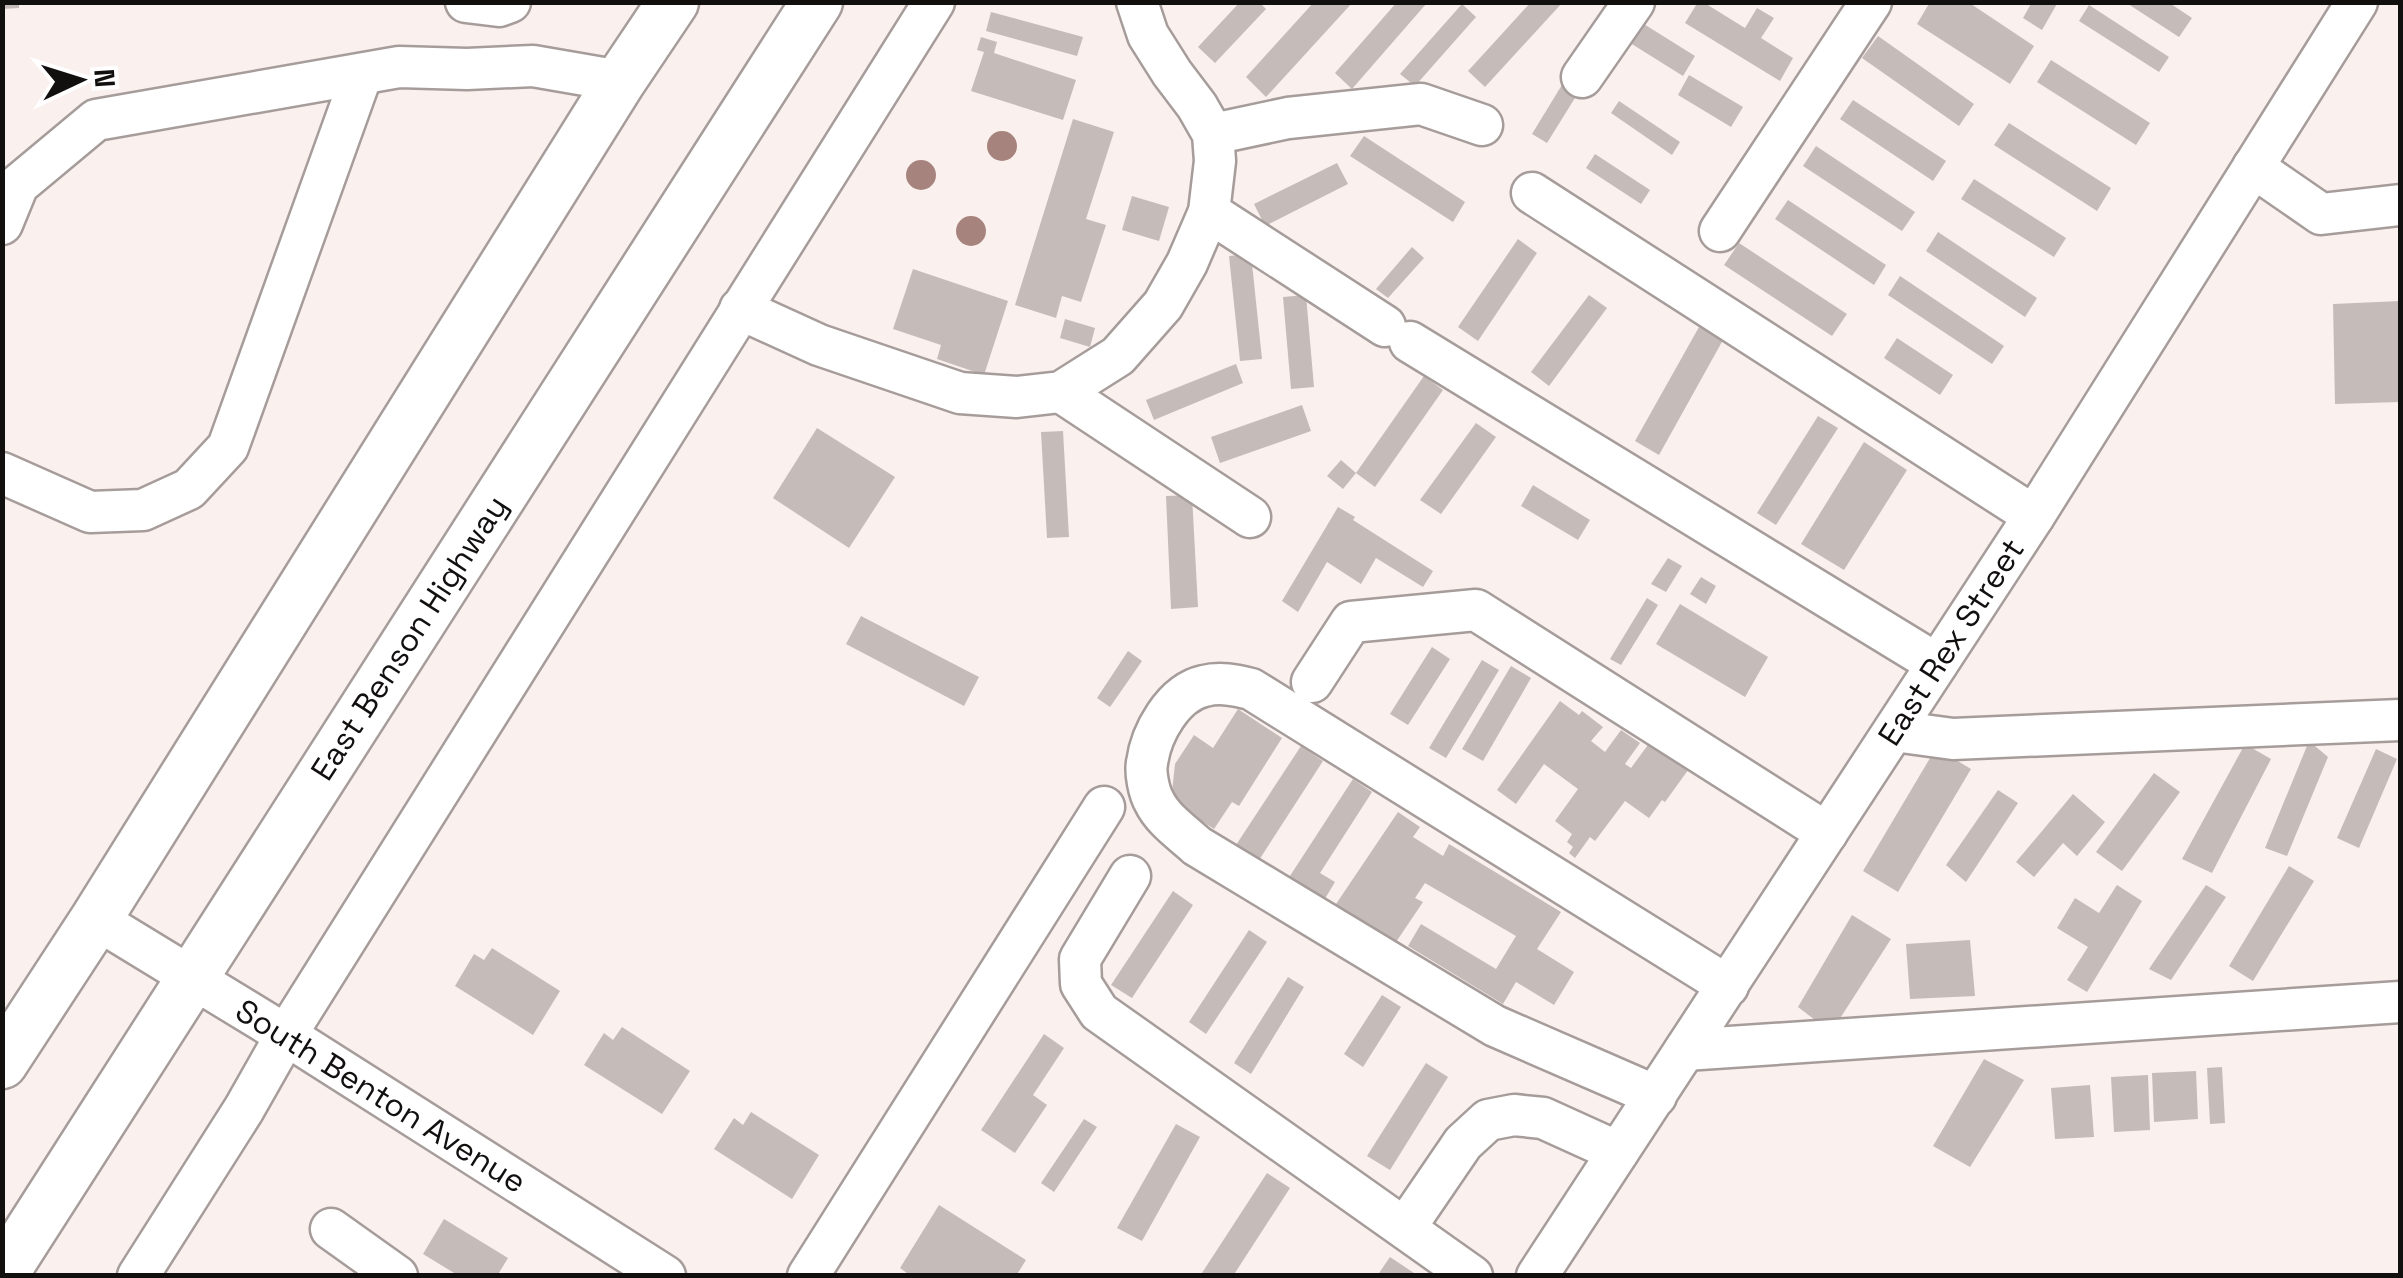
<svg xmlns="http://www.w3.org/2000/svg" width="2403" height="1278" viewBox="0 0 2403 1278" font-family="'Space Grotesk',sans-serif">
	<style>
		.building { fill: #c5bcba }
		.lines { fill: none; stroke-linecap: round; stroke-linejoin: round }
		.minor-casing { stroke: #a69d9b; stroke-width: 45 }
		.major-casing { stroke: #a69d9b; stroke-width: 55 }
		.minor { stroke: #fff; stroke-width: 40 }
		.major { stroke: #fff; stroke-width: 50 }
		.tree { fill: #a6837d }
		.labels { text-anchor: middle; stroke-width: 8; stroke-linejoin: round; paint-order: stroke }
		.street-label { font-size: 32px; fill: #120f0f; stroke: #fff }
	</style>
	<rect width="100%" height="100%" fill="#faf0ee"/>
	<g class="building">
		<polygon points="2,2 19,2 19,8 2,9"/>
		<polygon points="1240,2 1259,2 1266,9 1215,63 1198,47"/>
		<polygon points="1314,2 1353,2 1266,97 1246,77"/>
		<polygon points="1397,2 1424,2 1426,4 1352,89 1335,73"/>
		<polygon points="1531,2 1563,2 1485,87 1468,71"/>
		<polygon points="1698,2 1703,2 1745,28 1757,8 1774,18 1761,38 1793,58 1780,81 1685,23"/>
		<polygon points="1930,2 1968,2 2034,46 2010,84 1917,24"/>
		<polygon points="2032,2 2058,2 2042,30 2023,18"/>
		<polygon points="2125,2 2168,2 2192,18 2179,37"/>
		<polygon points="1462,4 1476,17 1415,86 1400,74"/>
		<polygon points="2089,5 2169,57 2159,72 2079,21"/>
		<polygon points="991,12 1083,37 1077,56 986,31"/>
		<polygon points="1639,21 1695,56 1683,76 1627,41"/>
		<polygon points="1878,36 1974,104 1959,126 1862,58"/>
		<polygon points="981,37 997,42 994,53 1076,80 1063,120 971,91 984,52 977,50"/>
		<polygon points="2051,60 2150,123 2136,145 2037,82"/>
		<polygon points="1568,75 1583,85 1547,143 1532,134"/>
		<polygon points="1689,75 1743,107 1731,127 1678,95"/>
		<polygon points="1853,100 1946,161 1933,181 1840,119"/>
		<polygon points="1619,101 1680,142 1672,155 1611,113"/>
		<polygon points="1073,119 1114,132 1086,219 1106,225 1081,302 1062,296 1056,318 1015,305"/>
		<polygon points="2009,123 2111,188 2097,211 1994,145"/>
		<polygon points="1364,136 1465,202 1453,222 1350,156"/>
		<polygon points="1816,146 1915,212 1902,231 1803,166"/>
		<polygon points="1595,154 1650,190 1641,204 1586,168"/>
		<polygon points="1337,163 1348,184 1265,226 1254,204"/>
		<polygon points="1974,179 2066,238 2054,257 1961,199"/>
		<polygon points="1132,196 1169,207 1159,241 1122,230"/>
		<polygon points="1788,200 1886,265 1874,285 1775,219"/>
		<polygon points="1938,232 2037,298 2025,317 1926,251"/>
		<polygon points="1518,239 1537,253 1478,341 1458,327"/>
		<polygon points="1739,243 1847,314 1832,336 1724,265"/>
		<polygon points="1412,247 1424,258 1388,298 1376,289"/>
		<polygon points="1251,254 1262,359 1240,361 1229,256"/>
		<polygon points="913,269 1008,301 984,375 937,359 941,345 893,329"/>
		<polygon points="1900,276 2004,346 1992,364 1888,295"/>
		<polygon points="1306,295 1314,387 1291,389 1283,297"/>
		<polygon points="1589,295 1607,308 1549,386 1531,372"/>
		<polygon points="2400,301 2400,402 2335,404 2333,304"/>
		<polygon points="1065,319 1095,328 1090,347 1060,338"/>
		<polygon points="1699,327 1723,340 1659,455 1635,441"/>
		<polygon points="1897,338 1953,375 1940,395 1884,358"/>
		<polygon points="1236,364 1243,383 1154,420 1146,400"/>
		<polygon points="1424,376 1443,390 1375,487 1356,473"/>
		<polygon points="1302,405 1311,431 1220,463 1211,437"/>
		<polygon points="1818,416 1838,428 1776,525 1757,513"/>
		<polygon points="1476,423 1496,437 1441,514 1420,500"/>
		<polygon points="817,428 895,477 849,548 773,498"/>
		<polygon points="1063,431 1069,537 1047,538 1041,432"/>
		<polygon points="1864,442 1907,470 1844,570 1801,544"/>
		<polygon points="1341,460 1356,473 1343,489 1327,476"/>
		<polygon points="1533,485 1590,520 1578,540 1521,506"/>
		<polygon points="1192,495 1198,607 1171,609 1166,496"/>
		<polygon points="1338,507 1355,517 1353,520 1433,571 1423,587 1376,558 1361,584 1327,562 1298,612 1282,601"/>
		<polygon points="1668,558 1682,566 1666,592 1651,584"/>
		<polygon points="1701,577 1716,586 1706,604 1690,594"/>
		<polygon points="1647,598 1658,605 1621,665 1610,659"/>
		<polygon points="1680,604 1768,657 1745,697 1656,644"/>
		<polygon points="861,616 979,677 964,706 846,644"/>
		<polygon points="1432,647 1450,659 1408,725 1390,714"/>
		<polygon points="1128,651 1142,661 1110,707 1097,698"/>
		<polygon points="1482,660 1499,670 1446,758 1429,748"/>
		<polygon points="1511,666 1531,678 1483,761 1462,749"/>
		<polygon points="1560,701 1579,715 1582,711 1603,727 1591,741 1605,752 1621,730 1640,743 1625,764 1631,768 1653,738 1691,766 1665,802 1662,800 1649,818 1625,801 1595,841 1590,837 1575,858 1569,853 1573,847 1567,842 1572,834 1555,821 1578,789 1544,764 1516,804 1497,790"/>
		<polygon points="1238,709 1282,738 1239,806 1232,802 1214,829 1171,801 1175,764 1194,735 1213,748"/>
		<polygon points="2309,741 2328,757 2287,856 2265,848"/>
		<polygon points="2245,744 2271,759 2212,873 2182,859"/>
		<polygon points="1301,746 1323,761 1259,860 1236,845"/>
		<polygon points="1936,748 1971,769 1898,892 1863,871"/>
		<polygon points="2376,749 2397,759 2359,848 2337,838"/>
		<polygon points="2154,773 2180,792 2122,871 2096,852"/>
		<polygon points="1353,779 1372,792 1320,873 1335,882 1323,902 1288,879"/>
		<polygon points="1998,790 2018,803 1966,882 1946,865"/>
		<polygon points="2073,794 2105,822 2077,856 2063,843 2034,877 2016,862"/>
		<polygon points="1398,812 1420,827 1413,837 1443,856 1449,844 1561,912 1537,949 1574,972 1554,1005 1516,982 1503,1004 1408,946 1421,924 1496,969 1516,936 1425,883 1415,898 1423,902 1390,951 1334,907"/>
		<polygon points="2289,866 2314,881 2253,981 2229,966"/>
		<polygon points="2117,885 2142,901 2087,992 2067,980 2088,947 2057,928 2075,898 2099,913"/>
		<polygon points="2206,885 2226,897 2171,980 2149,969"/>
		<polygon points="1173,891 1193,905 1132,998 1111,985"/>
		<polygon points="1852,915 1891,939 1839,1020 1815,1020 1798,1007"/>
		<polygon points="1249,930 1267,942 1206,1034 1189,1022"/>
		<polygon points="1970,940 1975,996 1910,999 1906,944"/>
		<polygon points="492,948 560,991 533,1035 455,986 474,954 484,960"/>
		<polygon points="1288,977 1304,987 1251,1074 1234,1063"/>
		<polygon points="1382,995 1401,1007 1363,1067 1344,1054"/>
		<polygon points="622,1027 690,1071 662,1114 584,1065 604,1033 613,1040"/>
		<polygon points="1044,1034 1064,1048 1033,1095 1047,1105 1015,1153 981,1130"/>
		<polygon points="1984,1059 2024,1080 1970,1167 1933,1146"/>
		<polygon points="1426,1063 1448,1077 1390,1170 1367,1156"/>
		<polygon points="2222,1067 2225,1123 2210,1124 2207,1068"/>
		<polygon points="2196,1071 2198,1119 2154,1122 2152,1073"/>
		<polygon points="2148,1075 2150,1130 2114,1132 2111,1077"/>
		<polygon points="2090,1085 2094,1137 2055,1139 2051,1088"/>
		<polygon points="751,1112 819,1155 792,1199 714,1149 734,1118 743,1125"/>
		<polygon points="1084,1119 1097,1127 1054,1192 1041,1183"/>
		<polygon points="1176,1124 1200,1137 1142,1241 1117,1228"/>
		<polygon points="1267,1173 1290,1188 1233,1276 1200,1276"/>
		<polygon points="939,1205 1026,1260 1016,1276 911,1276 900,1268"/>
		<polygon points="444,1219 508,1258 497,1276 459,1276 423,1254"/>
		<polygon points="1390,1257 1414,1273 1413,1276 1377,1276"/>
	</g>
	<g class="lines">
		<defs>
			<g id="minor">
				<polyline points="466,2 499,6 510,2"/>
				<polyline points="1582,77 1634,2"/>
				<polyline points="1213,134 1288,118 1421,104 1482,125"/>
				<polyline points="2253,167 2321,214 2400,205"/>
				<polyline points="1532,193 2034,516"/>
				<polyline points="1209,212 1385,326"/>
				<polyline points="2,224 18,185 96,120 399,67 467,69 533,66 620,81"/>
				<polyline points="1720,231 1871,2"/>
				<polyline points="740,309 819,345 960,393 1017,397 1061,392 1118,356 1163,305 1187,263 1209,212 1215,161 1213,134 1197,106 1172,73 1148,35 1137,2"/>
				<polyline points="1410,342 1937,664"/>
				<polyline points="1061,392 1250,517"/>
				<polyline points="2,473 90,512 143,510 189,489 228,447 362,74"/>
				<polyline points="1312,682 1351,622 1476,610 1827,833"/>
				<polyline points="1894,731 1953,739 2400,720"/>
				<polyline points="1130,876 1080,959 1081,984 1099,1012 1472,1276"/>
				<polyline points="96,919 286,1035 665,1276"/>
				<polyline points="1685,1050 2400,1002"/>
				<path d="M1656,1096L1495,1026L1197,846C1183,833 1163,820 1154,801C1149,792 1145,773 1147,763C1151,733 1173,693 1204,686C1220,682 1235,685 1251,689L1728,986"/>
				<polyline points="1405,1228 1463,1143 1488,1120 1514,1115 1543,1118 1618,1152"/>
				<polyline points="331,1229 397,1276"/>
				<polyline points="138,1276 244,1109 286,1035 934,2"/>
				<polyline points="808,1276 1104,807"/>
				<polyline points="1537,1276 2034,516 2357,2"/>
			</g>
			<g id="major">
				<polyline points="2,1063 96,919 620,81 673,2"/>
				<polyline points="2,1275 817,2"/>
			</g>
		</defs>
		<use href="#minor" class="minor-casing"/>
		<use href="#major" class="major-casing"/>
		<use href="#minor" class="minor"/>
		<use href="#major" class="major"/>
	</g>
	<g class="tree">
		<circle cx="1002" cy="146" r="15"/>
		<circle cx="921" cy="175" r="15"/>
		<circle cx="971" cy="231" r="15"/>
	</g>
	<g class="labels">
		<g class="street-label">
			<text transform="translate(409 638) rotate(-57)" y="11">East Benson Highway</text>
			<text transform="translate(1951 642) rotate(-57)" y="11">East Rex Street</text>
			<text transform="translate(381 1096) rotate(32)" y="11">South Benton Avenue</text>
		</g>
	</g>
	<rect width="2403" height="1278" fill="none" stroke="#120f0f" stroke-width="10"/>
	<g transform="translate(80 80) rotate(86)" stroke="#ffffff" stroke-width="8" paint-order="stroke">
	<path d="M0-8L18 38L0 25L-18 38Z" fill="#120f0f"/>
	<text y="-15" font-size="28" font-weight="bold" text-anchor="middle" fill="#120f0f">N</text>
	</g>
</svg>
